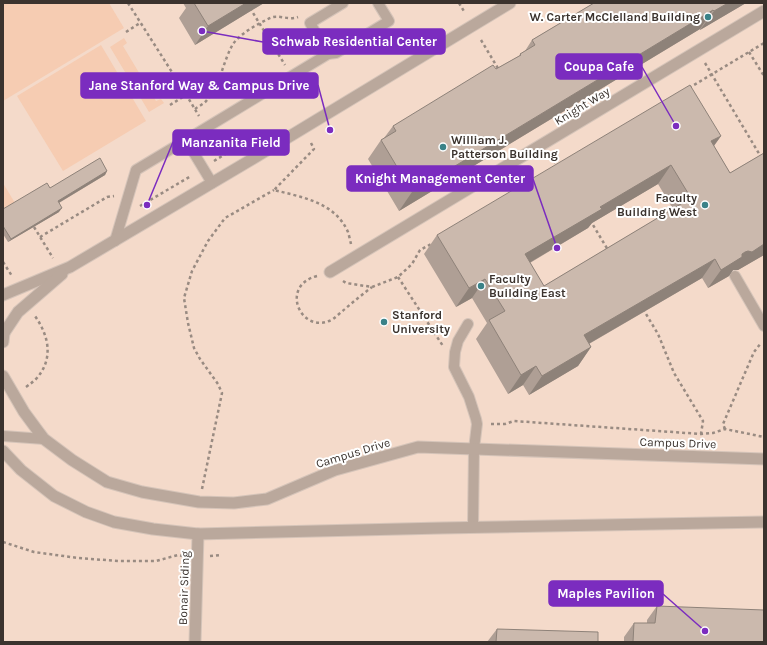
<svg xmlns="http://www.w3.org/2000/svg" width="767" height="645" viewBox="0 0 767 645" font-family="Karla,sans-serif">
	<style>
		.built { fill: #f4daca }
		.green { fill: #f6ccb2 }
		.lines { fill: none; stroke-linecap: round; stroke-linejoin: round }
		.service-casing { stroke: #d5c4b9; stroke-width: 12 }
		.pedestrian-casing { stroke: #d5c4b9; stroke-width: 13 }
		.minor-casing { stroke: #d5c4b9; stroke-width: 13 }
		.tertiary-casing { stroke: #d5c4b9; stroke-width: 13 }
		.path { stroke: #998b82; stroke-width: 2.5; stroke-dasharray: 3 3; stroke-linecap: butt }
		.service { stroke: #baa89c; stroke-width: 10 }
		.pedestrian { stroke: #baa89c; stroke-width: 11 }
		.minor { stroke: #baa89c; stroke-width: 11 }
		.tertiary { stroke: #baa89c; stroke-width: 11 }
		.wall { fill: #af9f95; fill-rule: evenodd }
		.shaded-wall { fill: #8e8279 }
		.building { fill: #cbb9ad; stroke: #8e8279; fill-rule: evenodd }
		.poi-dot { fill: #3a8288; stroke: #fff; stroke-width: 1.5 }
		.labels { text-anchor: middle; stroke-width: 4; stroke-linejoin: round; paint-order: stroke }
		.poi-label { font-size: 12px; font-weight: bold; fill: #3b332e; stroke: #fff; text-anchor: start }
		.street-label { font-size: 12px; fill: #3b332e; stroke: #fff }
		.leader { fill: none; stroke: #7b2cbf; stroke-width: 1.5 }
		.callout-dot { fill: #7b2cbf; stroke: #fff; stroke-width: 1.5 }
		.callout { fill: #7b2cbf; stroke: #7b2cbf; stroke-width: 1.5 }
		.callout-label { font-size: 13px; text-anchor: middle; font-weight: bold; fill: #fff }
	</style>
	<rect width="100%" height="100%" fill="#fce8dc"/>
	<rect class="built" x="3" y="3" width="761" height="639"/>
	<g class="green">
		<polygon points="3,3 109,3 124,28 3,101"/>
		<polygon points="124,38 127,43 123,46 156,101 161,99 164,103 149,112 110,47"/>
		<polygon points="101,45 146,121 63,171 17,96"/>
		<polygon points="3,183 15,203 3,211"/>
	</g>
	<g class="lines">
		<defs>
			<g id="service">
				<polyline points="328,54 310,23 343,3"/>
				<polyline points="186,140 328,54 336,53 389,21 378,3"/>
				<polyline points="115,241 136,170 186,140 212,183"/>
				<polyline points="735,276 764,326"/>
				<polyline points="468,324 458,341 455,352 454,367 469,397 476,419 477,424 474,449 473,527"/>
				<polyline points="3,436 44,439"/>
			</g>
			<polyline id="pedestrian" points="330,272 764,11"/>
			<g id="minor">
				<polyline points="3,295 70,267 254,158 510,3"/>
				<polyline points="4,333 18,312 62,274"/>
				<polyline points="195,642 198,534"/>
			</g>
			<g id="tertiary">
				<polyline points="3,328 4,333 3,342"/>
				<polyline points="3,376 24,412 38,431 44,439 72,460 107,482 142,492 199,502 234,503 267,499 335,470 418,447 764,459"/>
				<polyline points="3,451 21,470 54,496 86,512 114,522 153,529 198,534 442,528 764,522"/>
			</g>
		</defs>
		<use href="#service" class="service-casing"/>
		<use href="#pedestrian" class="pedestrian-casing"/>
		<use href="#minor" class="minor-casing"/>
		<use href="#tertiary" class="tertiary-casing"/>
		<g class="path">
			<polyline points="128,3 184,91 199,116"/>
			<polyline points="459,3 465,13"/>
			<polyline points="250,8 285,65"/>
			<polyline points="126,32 140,23"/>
			<polyline points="481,40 499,70"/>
			<polyline points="749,52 764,76"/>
			<polyline points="705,63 764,162"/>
			<polyline points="298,87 304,97"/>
			<polyline points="689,88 764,43"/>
			<polyline points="170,105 186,95"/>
			<path d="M195,109C199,106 204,104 207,100C220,86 223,61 233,44C241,33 256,25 268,19C278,13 287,21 298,17"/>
			<path d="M311,143L314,149L274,190C301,197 335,202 348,232C349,235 350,240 351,244"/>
			<polyline points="551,155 557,166"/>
			<polyline points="214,161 227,153 217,137"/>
			<polyline points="140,206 191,176"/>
			<polyline points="590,220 608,250"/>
			<polyline points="34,227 53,258"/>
			<polyline points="40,237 107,197 114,196"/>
			<polyline points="3,262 12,276"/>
			<path d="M317,276C278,286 302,337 333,319C337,316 341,312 345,309C354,301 363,294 372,287"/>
			<polyline points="398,277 443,346"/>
			<polyline points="343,281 346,283 372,287 398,277 412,264 420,250 433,243"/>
			<polyline points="643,309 658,334 674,373 703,421 701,434"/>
			<path d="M26,387C30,384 33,382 36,379C54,359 49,336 35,316"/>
			<polyline points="491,424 505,424 514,421 701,434 713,433 725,429 764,437"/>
			<polyline points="725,429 723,424 754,352 761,343"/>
			<polyline points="202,489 222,393 218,384 200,359 194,348 188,323 184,298 192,271 208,241 225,218 274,190"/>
			<polyline points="3,542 34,552 78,558 118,561 156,561 178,555 183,556"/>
			<polyline points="210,556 221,555"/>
		</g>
		<use href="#service" class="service"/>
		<use href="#pedestrian" class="pedestrian"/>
		<use href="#minor" class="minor"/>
		<use href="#tertiary" class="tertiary"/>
	</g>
	<g class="wall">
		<polygon points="183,3 264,3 195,45 179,18 186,8"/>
		<polygon points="594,3 746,3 700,30 700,29 399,211 368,159 381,140 384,138 393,126 496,69 519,56 520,54 525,51 532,40"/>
		<path d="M721,136L714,146L730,173L764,153V255L738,270H733L729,276L708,288L702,278L589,344L591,347L578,366L529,395L523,385L508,394L476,339L487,323L472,298L456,307L424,254L437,235ZM658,184L673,209L544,286L530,263L588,228L592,223Z"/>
		<polygon points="107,171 105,175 59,203 59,212 8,242 3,234 3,209 50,188"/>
		<polygon points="657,606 764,642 624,642 624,637 634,623 647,623 647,620"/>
		<polygon points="497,629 598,642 487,642"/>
	</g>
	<g class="shaded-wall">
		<polygon points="246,3 264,3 195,45 208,26"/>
		<polygon points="728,3 746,3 700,30 714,11"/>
		<polygon points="713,10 700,29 399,211 412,192"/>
		<polygon points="721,136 707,155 711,141"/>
		<polygon points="671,165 658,184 592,223 588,228 512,273 525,254 600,207"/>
		<polygon points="107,171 105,175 55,205 58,201"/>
		<polygon points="62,208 59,212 8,242 11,239"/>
		<polygon points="764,244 764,255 738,270 733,270 729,276 708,288 721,270 745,252"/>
		<polygon points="715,259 702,278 571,354 584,335"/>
		<polygon points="485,279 472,298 456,307 469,288"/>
		<polygon points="591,347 578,366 529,395 542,376"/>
		<polygon points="536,366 523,385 508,394 521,375"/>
	</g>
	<g class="building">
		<polygon points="194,3 246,3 208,26"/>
		<polygon points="594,3 728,3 714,11 713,10 412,192 381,140 396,131 393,126 493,65 496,69 521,55 520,54 535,45 532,40"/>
		<path d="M690,85L721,136L711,141L730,173L764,153V244L752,252L748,251L745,252L742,254V257L721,270L715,259L584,335L591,347L542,376L536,366L521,375L489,320L505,311L485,279L469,288L437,235ZM671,165L691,198L544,286L525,254L602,209L600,207Z"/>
		<polygon points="100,158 107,171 58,201 62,208 11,239 3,226 3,209 47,183 50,188"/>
		<polygon points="657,606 764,610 764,642 633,642 634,623 655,623"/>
		<polygon points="497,629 598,632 598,642 496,642"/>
	</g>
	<g class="poi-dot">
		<circle cx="708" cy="17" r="4"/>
		<circle cx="443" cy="147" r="4"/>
		<circle cx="705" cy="205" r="4"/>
		<circle cx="481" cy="286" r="4"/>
		<circle cx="384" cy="322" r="4"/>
	</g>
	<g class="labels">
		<g class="poi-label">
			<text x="700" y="21" text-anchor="end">W. Carter McClelland Building</text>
			<text x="451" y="144">William J.<tspan x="451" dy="14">Patterson Building</tspan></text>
			<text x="697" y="202" text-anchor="end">Faculty<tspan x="697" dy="14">Building West</tspan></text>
			<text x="489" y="283">Faculty<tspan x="489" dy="14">Building East</tspan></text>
			<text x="392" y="319">Stanford<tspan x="392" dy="14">University</tspan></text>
		</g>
		<g class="street-label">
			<text transform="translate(582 106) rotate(-31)" y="4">Knight Way</text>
			<text transform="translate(678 443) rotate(2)" y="4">Campus Drive</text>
			<text transform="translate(353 453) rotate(-17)" y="4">Campus Drive</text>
			<text transform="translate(184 588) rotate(-88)" y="4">Bonair Siding</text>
		</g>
	</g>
	<path class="leader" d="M202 31L263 42M676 126L642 67M330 130L318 85M147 205L173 142M557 248L533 179M705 631L663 594"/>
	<g class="callout-dot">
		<circle cx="202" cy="31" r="4"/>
		<circle cx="676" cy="126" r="4"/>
		<circle cx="330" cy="130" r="4"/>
		<circle cx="147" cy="205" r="4"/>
		<circle cx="557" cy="248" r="4"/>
		<circle cx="705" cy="631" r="4"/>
	</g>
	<g class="callout">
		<rect x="263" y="29" width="182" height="25" rx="4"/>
		<rect x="556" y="54" width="86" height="25" rx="4"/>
		<rect x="81" y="73" width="237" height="25" rx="4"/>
		<rect x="173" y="130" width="116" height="25" rx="4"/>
		<rect x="347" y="166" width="186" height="25" rx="4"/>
		<rect x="549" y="581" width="114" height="25" rx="4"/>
	</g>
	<g class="callout-label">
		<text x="354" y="46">Schwab Residential Center</text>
		<text x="599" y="71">Coupa Cafe</text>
		<text x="199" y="90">Jane Stanford Way &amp; Campus Drive</text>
		<text x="231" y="147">Manzanita Field</text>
		<text x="440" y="183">Knight Management Center</text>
		<text x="606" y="598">Maples Pavilion</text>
	</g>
	<rect width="767" height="645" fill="none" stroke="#3b332e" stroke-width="8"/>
</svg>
